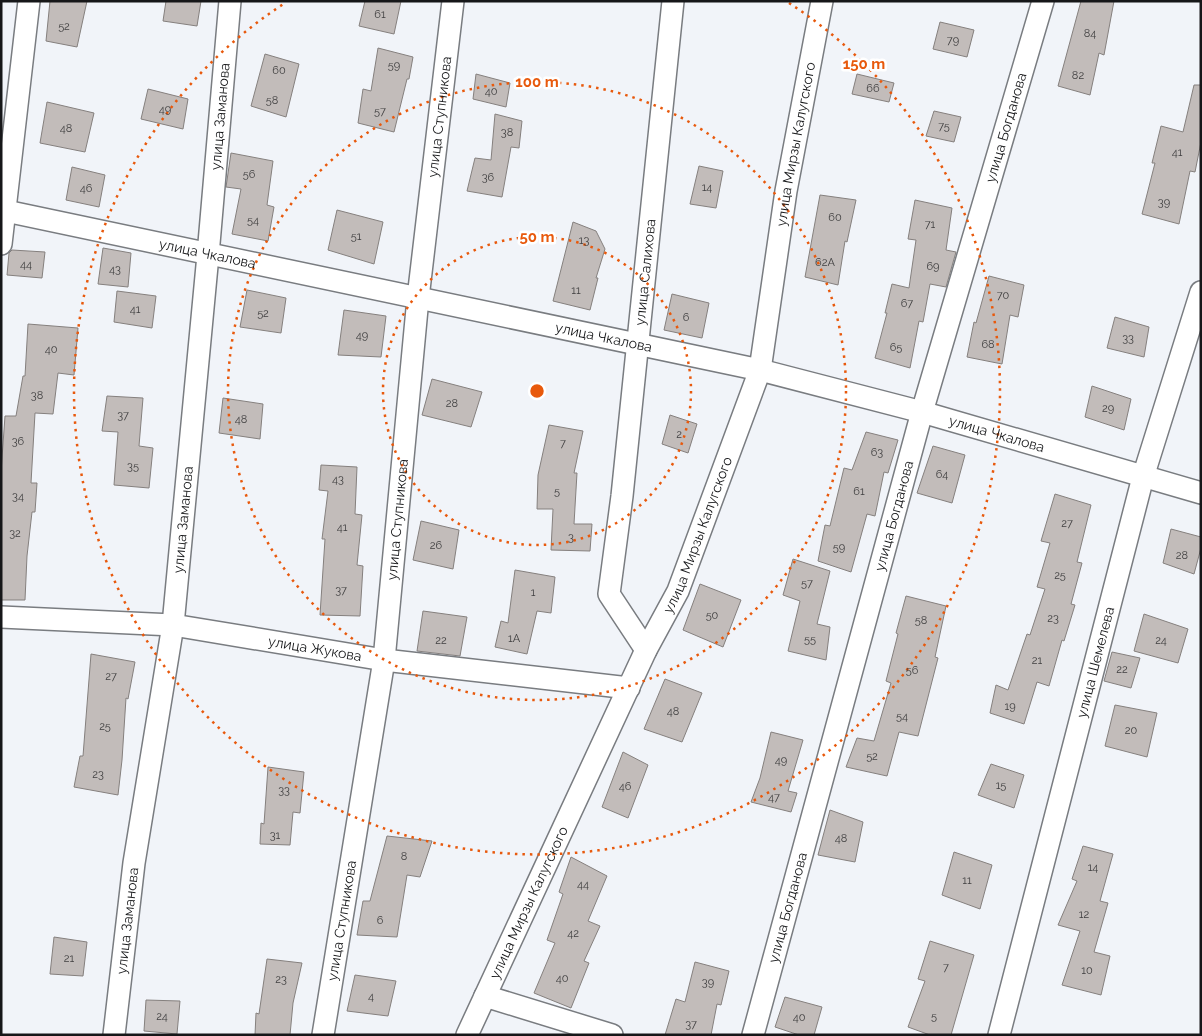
<svg xmlns="http://www.w3.org/2000/svg" width="1202" height="1036" viewBox="0 0 1202 1036" font-family="Raleway,sans-serif">
	<style>
		.building { fill: #c2bcba; stroke: #85807e }
		.lines { fill: none; stroke-linecap: round; stroke-linejoin: round }
		.minor-casing { stroke: #797c80; stroke-width: 24 }
		.minor { stroke: #fff; stroke-width: 21 }
		.ring { fill: none; stroke: #e8590c; stroke-width: 2.5; stroke-dasharray: 2.5 5 }
		.labels { text-anchor: middle; stroke-width: 5; stroke-linejoin: round; paint-order: stroke }
		.number-label { font-size: 11px; fill: #414041 }
		.street-label { font-size: 14px; fill: #161719; stroke: #fff }
		.centre { fill: #e8590c; stroke: #fff; stroke-width: 2.5 }
		.ring-label { font-size: 15px; text-anchor: middle; font-weight: bold; fill: #e8590c; stroke: #fff; stroke-width: 5; stroke-linejoin: round; paint-order: stroke }
	</style>
	<rect width="100%" height="100%" fill="#f1f4f9"/>
	<g class="building">
		<polygon points="50,1 87,1 77,47 46,41"/>
		<polygon points="166,1 201,1 197,26 163,21"/>
		<polygon points="365,1 401,1 394,34 359,26"/>
		<polygon points="1081,1 1114,1 1104,55 1099,53 1090,95 1058,86"/>
		<polygon points="940,22 974,30 967,57 933,49"/>
		<polygon points="378,48 413,57 409,79 407,79 394,132 358,123 363,89 371,91"/>
		<polygon points="265,54 299,64 286,117 251,106"/>
		<polygon points="476,74 510,83 506,107 473,99"/>
		<polygon points="857,74 894,83 889,102 852,94"/>
		<polygon points="1194,85 1201,85 1201,142 1195,172 1190,171 1179,224 1142,214 1155,163 1152,163 1161,126 1183,132"/>
		<polygon points="148,89 188,99 183,129 141,119"/>
		<polygon points="47,102 94,113 85,152 40,143"/>
		<polygon points="934,111 961,117 954,142 926,136"/>
		<polygon points="495,114 522,121 519,148 511,147 502,197 467,191 475,158 491,160"/>
		<polygon points="231,153 273,161 267,205 274,207 268,241 232,234 241,189 226,187"/>
		<polygon points="699,166 723,171 716,208 690,204"/>
		<polygon points="72,167 105,175 99,207 66,200"/>
		<polygon points="820,195 856,200 847,242 845,241 838,285 805,277"/>
		<polygon points="915,200 952,208 946,250 956,252 946,287 930,284 923,322 919,321 910,368 875,358 887,313 885,313 892,284 909,288 916,240 908,239"/>
		<polygon points="337,210 383,222 374,264 328,250"/>
		<polygon points="573,222 596,231 605,249 596,278 598,278 590,310 553,301"/>
		<polygon points="103,248 131,253 128,287 98,284"/>
		<polygon points="12,250 45,252 42,278 7,275 9,253"/>
		<polygon points="989,276 1024,285 1018,317 1010,315 1002,364 967,357 974,322 976,323"/>
		<polygon points="247,290 286,298 281,333 240,327"/>
		<polygon points="117,291 156,296 152,328 114,322"/>
		<polygon points="672,294 709,303 702,338 664,330"/>
		<polygon points="344,310 386,316 381,357 338,355"/>
		<polygon points="1115,317 1149,327 1144,357 1107,348"/>
		<polygon points="28,324 78,328 74,375 58,373 53,414 35,413 31,483 37,483 35,512 32,512 27,556 25,600 1,600 1,472 5,416 16,416 23,376 25,376"/>
		<polygon points="432,379 482,392 471,427 422,415"/>
		<polygon points="1092,386 1131,399 1124,430 1085,417"/>
		<polygon points="107,396 143,398 139,446 153,448 149,488 114,485 118,432 102,431"/>
		<polygon points="223,398 263,404 260,439 219,433"/>
		<polygon points="670,415 697,424 688,453 662,444"/>
		<polygon points="549,425 583,431 574,473 577,473 574,524 592,524 590,551 551,550 553,509 537,509 538,475"/>
		<polygon points="866,432 898,440 888,473 884,472 875,516 867,514 851,572 818,561 825,525 830,526 844,468 852,470"/>
		<polygon points="933,446 965,455 952,503 917,493"/>
		<polygon points="321,465 357,467 355,514 362,515 357,565 363,566 360,616 320,615 325,539 322,539 328,491 319,490"/>
		<polygon points="1055,494 1091,505 1077,562 1082,563 1071,604 1075,605 1064,641 1062,640 1049,686 1037,682 1024,724 990,713 996,685 1008,690 1027,634 1030,635 1045,589 1037,587 1050,543 1041,541"/>
		<polygon points="421,521 459,530 453,569 413,560"/>
		<polygon points="1171,529 1201,537 1201,548 1194,574 1163,563"/>
		<polygon points="793,559 830,571 817,624 830,627 826,660 788,651 800,601 783,595"/>
		<polygon points="515,570 555,577 551,613 537,611 527,654 495,647 501,621 508,623"/>
		<polygon points="700,584 741,600 723,647 683,630"/>
		<polygon points="906,596 946,606 935,657 938,658 918,736 899,732 887,776 846,767 857,738 874,741 891,683 886,681 898,634 896,633"/>
		<polygon points="423,611 467,617 460,656 417,651"/>
		<polygon points="1144,614 1188,629 1178,663 1134,651"/>
		<polygon points="1112,652 1140,658 1131,688 1104,681"/>
		<polygon points="91,654 135,662 128,699 126,698 122,760 118,795 74,787 80,756 83,756"/>
		<polygon points="665,679 702,693 682,742 644,729"/>
		<polygon points="1115,705 1157,713 1147,757 1105,746"/>
		<polygon points="771,732 803,740 788,791 797,793 791,812 751,802 760,778"/>
		<polygon points="623,752 648,765 628,818 602,807"/>
		<polygon points="991,764 1024,775 1014,808 978,795"/>
		<polygon points="268,767 304,772 300,813 293,812 290,845 260,844 261,823 264,824"/>
		<polygon points="830,810 863,822 855,862 818,855"/>
		<polygon points="387,836 432,841 420,877 407,875 397,937 357,935 363,901 370,901"/>
		<polygon points="1083,846 1113,854 1100,901 1108,903 1094,952 1110,956 1101,995 1062,985 1080,931 1058,925 1077,881 1072,879"/>
		<polygon points="954,852 992,865 980,909 942,895"/>
		<polygon points="571,857 607,876 588,921 600,926 584,961 589,963 571,1008 534,993 555,943 547,940 563,894 559,892"/>
		<polygon points="54,937 87,942 83,976 50,974"/>
		<polygon points="930,941 974,955 951,1035 930,1035 908,1027 925,981 918,979"/>
		<polygon points="267,959 302,963 293,1003 290,1035 255,1035 256,1013 259,1014"/>
		<polygon points="695,962 729,971 721,1005 717,1004 711,1035 665,1035 676,999 685,1002"/>
		<polygon points="355,975 396,981 388,1016 347,1011"/>
		<polygon points="785,997 822,1007 814,1035 799,1035 775,1027"/>
		<polygon points="146,1000 180,1001 177,1034 144,1031"/>
	</g>
	<g class="lines">
		<defs>
			<g id="minor">
				<path id="s1" d="M1,210L760,370L922,412L1201,493"/>
				<polyline points="1,244 29,1"/>
				<path id="s2" d="M1,617L173,625L384,660L629,688"/>
				<path id="s3" d="M646,650L609,594L622,496L673,1"/>
				<polyline points="485,996 612,1035"/>
				<path id="s4" d="M114,1035L134,863L173,625L208,255L230,1"/>
				<path id="s5" d="M323,1035L384,660L418,298L453,1"/>
				<path id="s6" d="M467,1035L646,650L678,591L760,370L786,191L822,1"/>
				<path id="s7" d="M753,1035L922,412L1043,1"/>
				<path id="s8" d="M999,1035L1143,477L1201,292"/>
			</g>
		</defs>
		<use href="#minor" class="minor-casing"/>
		<use href="#minor" class="minor"/>
	</g>
	<g class="ring">
		<circle cx="537" cy="391" r="154"/>
		<circle cx="537" cy="391" r="309"/>
		<path d="M789 3A463 463 0 1 1 285 3"/>
	</g>
	<g class="labels">
		<g class="number-label">
			<text x="380" y="18">61</text>
			<text x="64" y="30">52</text>
			<text x="1090" y="37">84</text>
			<text x="953" y="44">79</text>
			<text x="394" y="69">59</text>
			<text x="279" y="74">60</text>
			<text x="1078" y="79">82</text>
			<text x="873" y="92">66</text>
			<text x="491" y="95">40</text>
			<text x="272" y="104">58</text>
			<text x="165" y="113">49</text>
			<text x="380" y="115">57</text>
			<text x="944" y="130">75</text>
			<text x="66" y="132">48</text>
			<text x="507" y="136">38</text>
			<text x="1177" y="156">41</text>
			<text x="249" y="178">56</text>
			<text x="488" y="181">36</text>
			<text x="707" y="191">14</text>
			<text x="86" y="192">46</text>
			<text x="1164" y="206">39</text>
			<text x="835" y="221">60</text>
			<text x="253" y="224">54</text>
			<text x="930" y="228">71</text>
			<text x="356" y="240">51</text>
			<text x="584" y="244">13</text>
			<text x="825" y="266">62А</text>
			<text x="26" y="268">44</text>
			<text x="933" y="270">69</text>
			<text x="115" y="273">43</text>
			<text x="576" y="294">11</text>
			<text x="1003" y="299">70</text>
			<text x="907" y="307">67</text>
			<text x="135" y="313">41</text>
			<text x="263" y="317">52</text>
			<text x="686" y="321">6</text>
			<text x="362" y="339">49</text>
			<text x="1128" y="342">33</text>
			<text x="988" y="348">68</text>
			<text x="896" y="351">65</text>
			<text x="51" y="353">40</text>
			<text x="37" y="399">38</text>
			<text x="452" y="407">28</text>
			<text x="1108" y="412">29</text>
			<text x="123" y="419">37</text>
			<text x="241" y="423">48</text>
			<text x="679" y="438">2</text>
			<text x="18" y="445">36</text>
			<text x="563" y="447">7</text>
			<text x="877" y="456">63</text>
			<text x="133" y="470">35</text>
			<text x="942" y="478">64</text>
			<text x="338" y="483">43</text>
			<text x="557" y="495">5</text>
			<text x="859" y="495">61</text>
			<text x="18" y="500">34</text>
			<text x="1067" y="527">27</text>
			<text x="342" y="531">41</text>
			<text x="15" y="537">32</text>
			<text x="571" y="541">3</text>
			<text x="436" y="549">26</text>
			<text x="839" y="551">59</text>
			<text x="1182" y="559">28</text>
			<text x="1060" y="579">25</text>
			<text x="807" y="587">57</text>
			<text x="341" y="594">37</text>
			<text x="533" y="596">1</text>
			<text x="712" y="619">50</text>
			<text x="1053" y="622">23</text>
			<text x="921" y="624">58</text>
			<text x="514" y="642">1А</text>
			<text x="810" y="643">55</text>
			<text x="441" y="644">22</text>
			<text x="1161" y="644">24</text>
			<text x="1037" y="664">21</text>
			<text x="1122" y="673">22</text>
			<text x="912" y="674">56</text>
			<text x="111" y="680">27</text>
			<text x="1010" y="710">19</text>
			<text x="673" y="715">48</text>
			<text x="902" y="720">54</text>
			<text x="105" y="730">25</text>
			<text x="1131" y="734">20</text>
			<text x="872" y="760">52</text>
			<text x="781" y="764">49</text>
			<text x="98" y="778">23</text>
			<text x="1001" y="789">15</text>
			<text x="625" y="790">46</text>
			<text x="284" y="794">33</text>
			<text x="774" y="801">47</text>
			<text x="275" y="839">31</text>
			<text x="841" y="842">48</text>
			<text x="404" y="860">8</text>
			<text x="1093" y="871">14</text>
			<text x="967" y="884">11</text>
			<text x="583" y="888">44</text>
			<text x="1084" y="918">12</text>
			<text x="380" y="924">6</text>
			<text x="573" y="937">42</text>
			<text x="69" y="962">21</text>
			<text x="946" y="971">7</text>
			<text x="1087" y="974">10</text>
			<text x="562" y="982">40</text>
			<text x="281" y="983">23</text>
			<text x="708" y="986">39</text>
			<text x="371" y="1000">4</text>
			<text x="162" y="1020">24</text>
			<text x="934" y="1020">5</text>
			<text x="799" y="1021">40</text>
			<text x="691" y="1028">37</text>
		</g>
		<g class="street-label">
			<text dy="5" stroke="none"><textPath href="#s4" startOffset="925">улица Заманова</textPath></text>
			<text dy="5" stroke="none"><textPath href="#s5" startOffset="926">улица Ступникова</textPath></text>
			<text dy="5" stroke="none"><textPath href="#s7" startOffset="942">улица Богданова</textPath></text>
			<text dy="5" stroke="none"><textPath href="#s6" startOffset="956">улица Мирзы Калугского</textPath></text>
			<text dy="5" stroke="none"><textPath href="#s1" startOffset="211">улица Чкалова</textPath></text>
			<text dy="5" stroke="none"><textPath href="#s3" startOffset="391">улица Салихова</textPath></text>
			<text dy="5" stroke="none"><textPath href="#s1" startOffset="616">улица Чкалова</textPath></text>
			<text dy="5" stroke="none"><textPath href="#s1" startOffset="1021">улица Чкалова</textPath></text>
			<text dy="5" stroke="none"><textPath href="#s7" startOffset="538">улица Богданова</textPath></text>
			<text dy="5" stroke="none"><textPath href="#s4" startOffset="520">улица Заманова</textPath></text>
			<text dy="5" stroke="none"><textPath href="#s5" startOffset="521">улица Ступникова</textPath></text>
			<text dy="5" stroke="none"><textPath href="#s6" startOffset="551">улица Мирзы Калугского</textPath></text>
			<text dy="5" stroke="none"><textPath href="#s2" startOffset="316">улица Жукова</textPath></text>
			<text dy="5" stroke="none"><textPath href="#s8" startOffset="385">улица Шемелева</textPath></text>
			<text dy="5" stroke="none"><textPath href="#s6" startOffset="146">улица Мирзы Калугского</textPath></text>
			<text dy="5" stroke="none"><textPath href="#s7" startOffset="132">улица Богданова</textPath></text>
			<text dy="5" stroke="none"><textPath href="#s4" startOffset="115">улица Заманова</textPath></text>
			<text dy="5" stroke="none"><textPath href="#s5" startOffset="116">улица Ступникова</textPath></text>
		</g>
	</g>
	<circle cx="537" cy="391" r="8" class="centre"/>
	<g class="ring-label">
		<text x="864" y="69">150 m</text>
		<text x="537" y="87">100 m</text>
		<text x="537" y="242">50 m</text>
	</g>
	<rect width="1202" height="1036" fill="none" stroke="#161719" stroke-width="5"/>
</svg>
